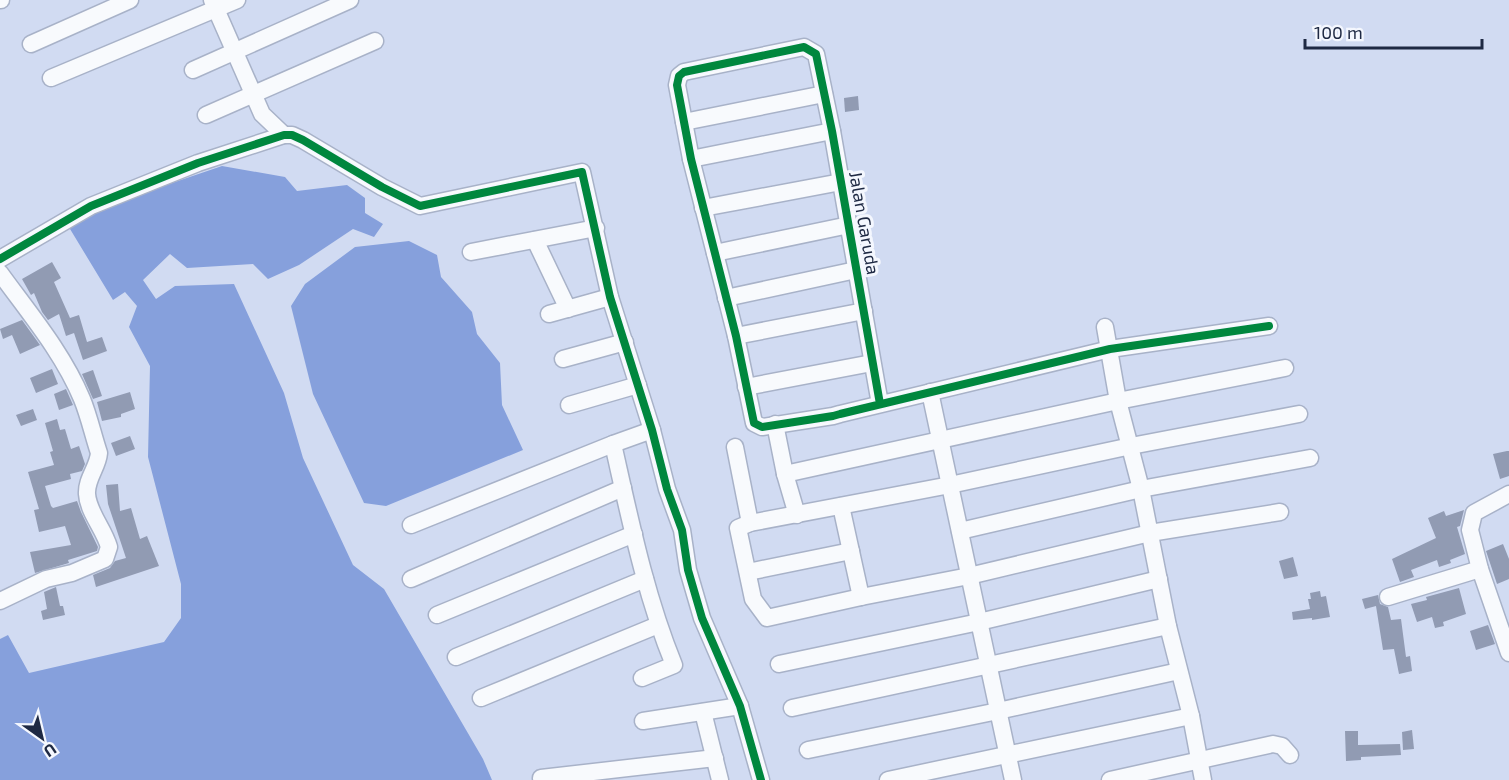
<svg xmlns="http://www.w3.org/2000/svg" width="1509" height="780" viewBox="0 0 1509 780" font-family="'Exo 2',sans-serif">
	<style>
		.water { fill: #86a0dc }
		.building { fill: #919bb3 }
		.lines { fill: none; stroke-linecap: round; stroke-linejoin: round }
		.minor-casing { stroke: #a8b2c8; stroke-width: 19 }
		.minor { stroke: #f8fafd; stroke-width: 16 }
		.cycleway-casing { stroke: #f4f7fe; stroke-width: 11 }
		.cycleway { stroke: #00873e; stroke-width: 8 }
		.labels { text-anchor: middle; stroke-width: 6; stroke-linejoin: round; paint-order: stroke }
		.street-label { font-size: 18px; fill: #1e2943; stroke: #f4f7fe }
	</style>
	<rect width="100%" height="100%" fill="#d1dbf2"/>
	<g class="water">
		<polygon points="222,166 285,177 297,191 347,185 365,198 365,213 383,224 374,237 353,229 299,265 268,279 253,264 187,268 170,254 143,280 156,299 175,286 234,284 284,393 303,458 353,565 384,589 483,759 492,780 0,780 0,639 8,635 29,673 164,642 181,618 181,584 148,457 150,366 129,327 137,306 125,292 113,300 67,224 131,195 169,184"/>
		<polygon points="409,241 437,255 441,277 472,312 477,334 500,363 502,405 523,450 386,506 364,503 313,394 291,306 305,284 355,247"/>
	</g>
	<g class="building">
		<polygon points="858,96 859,110 845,112 844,98"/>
		<polygon points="52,262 61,278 54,282 70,318 79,315 87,342 102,337 107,351 83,360 74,333 66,336 59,314 48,320 42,312 34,293 31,295 22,279"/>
		<polygon points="22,320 40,345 20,354 12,335 3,339 0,329"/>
		<polygon points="52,369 58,384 36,393 30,378"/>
		<polygon points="93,370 102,396 93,399 82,374"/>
		<polygon points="66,389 73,405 59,410 54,394"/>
		<polygon points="130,392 135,409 121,414 121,417 102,421 97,402"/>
		<polygon points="33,409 37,420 21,426 16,415"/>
		<polygon points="57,419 60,430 65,429 71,449 79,446 85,464 82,471 70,474 71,479 45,486 51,506 53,508 77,501 81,512 98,547 97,551 68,560 69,563 35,573 30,552 71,545 65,526 39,532 34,510 39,509 28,472 54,465 50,452 53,451 45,423"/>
		<polygon points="130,436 135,449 116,456 111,443"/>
		<polygon points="1507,451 1509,451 1509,476 1500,479 1493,454"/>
		<polygon points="118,484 120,511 131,508 140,539 147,536 159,566 96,587 93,575 110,568 115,561 126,558 108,504 106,485"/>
		<polygon points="1464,510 1460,526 1457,527 1465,554 1450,560 1451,563 1439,567 1437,560 1411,570 1414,577 1400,582 1392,559 1436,538 1428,518 1444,511 1446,516"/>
		<polygon points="1503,544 1509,559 1509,579 1497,584 1486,551"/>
		<polygon points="1293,557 1298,576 1284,579 1279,561"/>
		<polygon points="56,587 60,606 63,606 65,615 43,620 41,611 47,609 44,592"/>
		<polygon points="1459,588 1466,614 1443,622 1444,626 1435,628 1432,617 1417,622 1411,604 1427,600 1426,597"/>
		<polygon points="1320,591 1321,597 1326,596 1330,617 1312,620 1312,618 1293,620 1292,612 1310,609 1308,599 1311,599 1310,593"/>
		<polygon points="1378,595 1380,604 1388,607 1391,620 1401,619 1406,657 1410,656 1412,671 1399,674 1394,649 1383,650 1376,606 1365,609 1362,599"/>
		<polygon points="1488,625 1495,644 1476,650 1470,631"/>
		<polygon points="1412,730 1414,749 1403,750 1402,732"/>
		<polygon points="1345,731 1358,731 1358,745 1400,744 1401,755 1361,757 1361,760 1346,761"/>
	</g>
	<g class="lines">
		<defs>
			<g id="minor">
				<polyline points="0,0 1,0"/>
				<polyline points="212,0 262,114 284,135"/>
				<polyline points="31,44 130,0"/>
				<polyline points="193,70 350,0"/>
				<polyline points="51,78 237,0"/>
				<polyline points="206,115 375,41"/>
				<polyline points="684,122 824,94"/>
				<polyline points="691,159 832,131"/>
				<polyline points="703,208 841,182"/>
				<polyline points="535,240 568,309"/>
				<polyline points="471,252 596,228"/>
				<polyline points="715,253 849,225"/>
				<polyline points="0,259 91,206 198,163 284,135 292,135 303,140 382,187 420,206 582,172 610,297 652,430 667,489 682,530 688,570 702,618 740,706 761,780"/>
				<path d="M0,273C29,313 63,353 82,399C89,416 93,435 99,453C98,467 86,479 87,494C88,512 104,529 109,547L105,559L72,573L46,579L0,601"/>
				<polyline points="726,298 856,270"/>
				<polyline points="549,314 610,297"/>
				<polyline points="1105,327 1118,401 1141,489 1168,626 1191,716 1203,780"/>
				<polyline points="736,336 864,311"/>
				<polyline points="563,359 625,342"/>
				<polyline points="746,387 872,363"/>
				<polyline points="930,392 1013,780"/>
				<polyline points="880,404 832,131 816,54 804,47 684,72 679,76 677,85 691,159 736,336 754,423 762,427 833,416 840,414 1110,349 1269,326"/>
				<polyline points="569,405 638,385"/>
				<polyline points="775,424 785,474 797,515"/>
				<path d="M613,444C630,519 645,594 674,665L642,678"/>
				<polyline points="735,447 750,523"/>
				<polyline points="785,474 1118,401 1285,368"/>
				<polyline points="1509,494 1474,513 1470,530 1480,569 1509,653"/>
				<polyline points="841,506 861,597"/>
				<polyline points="1280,512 1150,533 969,576 861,597 767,618 753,599 738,528 750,523 950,485 1131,446 1299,414"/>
				<polyline points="411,525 613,444 652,430"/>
				<polyline points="960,531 1141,489 1310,458"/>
				<polyline points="748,572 851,551"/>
				<polyline points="411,579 623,488"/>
				<polyline points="1388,597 1480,569"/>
				<polyline points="437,615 634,534"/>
				<polyline points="456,657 645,579"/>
				<polyline points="779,664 979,622 1159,579"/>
				<polyline points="481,698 658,625"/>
				<polyline points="792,708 1168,626"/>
				<polyline points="703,712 720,780"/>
				<polyline points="643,721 740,706"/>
				<polyline points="808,750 998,711 1179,671"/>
				<polyline points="541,778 715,758"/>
				<polyline points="888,780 1191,716"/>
				<polyline points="1110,780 1273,744 1282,746 1290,755"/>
			</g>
		</defs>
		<use href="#minor" class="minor-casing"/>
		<use href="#minor" class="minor"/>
		<defs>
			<g id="cycleway">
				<polyline points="0,259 91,206 198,163 284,135 292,135 303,140 382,187 420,206 582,172 610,297 652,430 667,489 682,530 688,570 702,618 740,706 761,780"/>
				<polyline points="880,404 832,131 816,54 804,47 684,72 679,76 677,85 691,159 736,336 754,423 762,427 833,416 840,414 1110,349 1269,326"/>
			</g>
		</defs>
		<use href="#cycleway" class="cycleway-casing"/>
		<use href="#cycleway" class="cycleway"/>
	</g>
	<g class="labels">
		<g class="street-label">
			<text transform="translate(864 223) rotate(80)" y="6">Jalan Garuda</text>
		</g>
	</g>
	<g transform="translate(42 738) rotate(146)" stroke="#f4f7fe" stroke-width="4.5" paint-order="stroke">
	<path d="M0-4.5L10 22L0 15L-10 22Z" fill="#1e2943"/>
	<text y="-9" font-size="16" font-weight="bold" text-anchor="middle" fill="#1e2943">U</text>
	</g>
	<path d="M1305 39v9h177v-9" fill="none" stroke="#1e2943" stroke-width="3"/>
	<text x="1314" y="39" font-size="18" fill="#1e2943" stroke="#f4f7fe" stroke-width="4.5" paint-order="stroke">100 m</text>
</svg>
